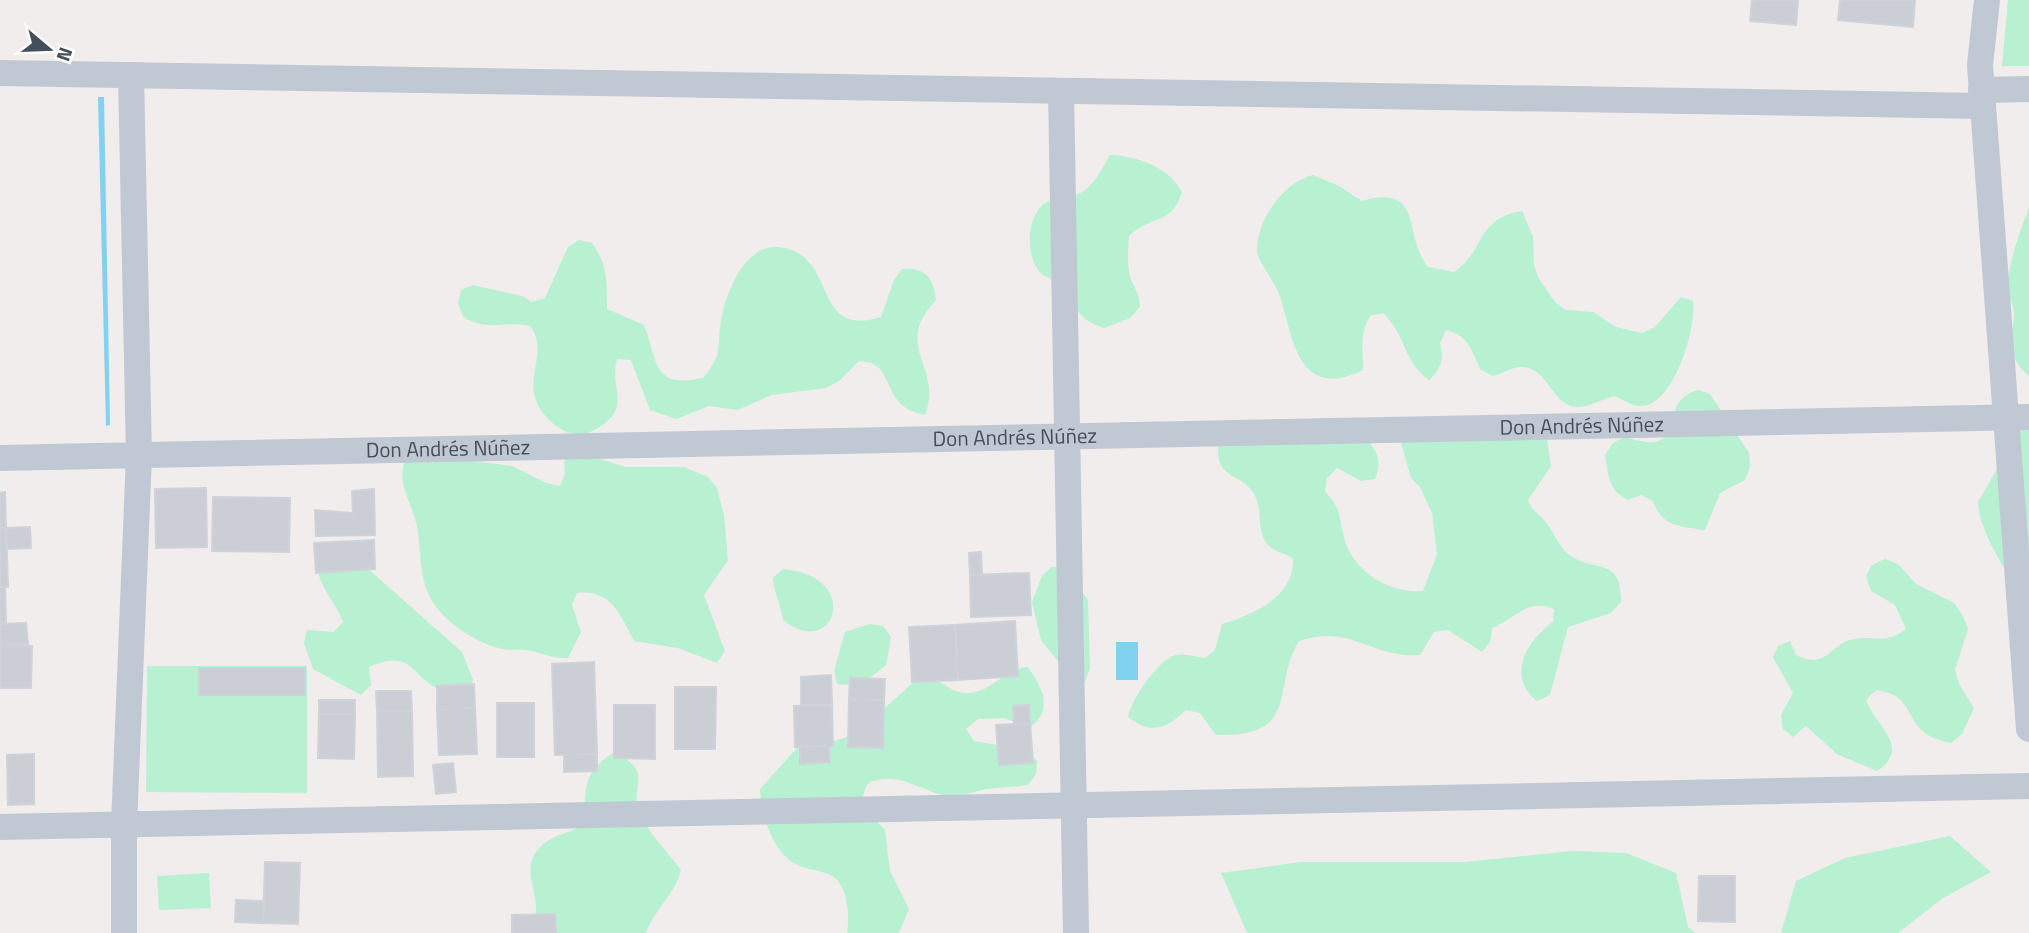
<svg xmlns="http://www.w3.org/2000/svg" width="2029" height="933" viewBox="0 0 2029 933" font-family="'Titillium Web',sans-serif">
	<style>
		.green { fill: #b7f1d1 }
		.water { fill: #81d2f1 }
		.building { fill: #cbced5; stroke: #d0d2d9; stroke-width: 2 }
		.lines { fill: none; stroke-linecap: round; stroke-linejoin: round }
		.minor { stroke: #bfc8d3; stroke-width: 26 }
		.labels { text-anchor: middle; stroke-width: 7; stroke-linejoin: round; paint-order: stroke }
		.street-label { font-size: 21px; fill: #444f5b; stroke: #fff }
	</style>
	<rect width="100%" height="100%" fill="#f0edec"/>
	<g class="green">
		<polygon points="2008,0 2029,0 2029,66 2002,66"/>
		<path d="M1110,155C1137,156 1169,167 1182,192C1172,226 1150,215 1129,236C1128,249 1127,263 1130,276C1134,289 1139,291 1140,307L1130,318L1104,328C1074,319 1078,304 1060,284C1055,279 1046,278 1041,273C1024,257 1026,211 1049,201C1062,195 1074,199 1085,190C1096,182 1103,167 1110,155Z"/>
		<path d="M1313,175L1339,186L1362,201C1425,183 1402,235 1428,267L1454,272C1487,249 1475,219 1522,211L1533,237L1534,266L1539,279L1555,302L1566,310L1593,312L1616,327L1642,333L1655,327L1681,297L1693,301C1697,326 1674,408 1640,406C1632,406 1622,399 1614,396C1602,399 1590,407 1577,407C1551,406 1548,365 1520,367C1512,367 1501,374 1493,376L1481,370C1471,351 1470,336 1446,330L1440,343C1444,359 1442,368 1429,380C1404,363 1405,333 1383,313L1370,316C1359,335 1363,349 1363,370C1352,375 1335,382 1322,377C1290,367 1289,314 1277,289C1273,281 1257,258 1257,252C1256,221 1283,182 1313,175Z"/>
		<path d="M2029,207V376C2007,357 2011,343 2014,317C2015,307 2008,296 2008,286C2009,259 2020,232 2029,207Z"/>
		<path d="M579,240L592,243C608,265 607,283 607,309L644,325C659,361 650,389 703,378C709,371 714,364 717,355C719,346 719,337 720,328C723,300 742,244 778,247C840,253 809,339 881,317L894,280L902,269C925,267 934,278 936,300C891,348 944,366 925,415C877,406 899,362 859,361L839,381L826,388L772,395L737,410L709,406L676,419L650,410L631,360L617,359C609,389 632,405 600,427C594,430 586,435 579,435C570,435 557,428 550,421C513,385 553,356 530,326C504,320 490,332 463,317L458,303L461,290L473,285L525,297L531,302L545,298L568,247Z"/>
		<path d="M1698,390L1710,394L1749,453L1750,467L1745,480L1720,493L1705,530C1681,527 1661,526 1653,501L1641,495L1628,500C1607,489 1609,476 1605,455L1613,443L1625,437C1646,443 1657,447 1673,431C1672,411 1677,396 1698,390Z"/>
		<path d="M2029,413V608C2012,579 1979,535 1978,502Z"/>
		<path d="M1360,431C1374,448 1384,457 1375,479L1361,481L1337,468L1327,478L1325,492C1342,507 1339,521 1345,541C1355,573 1391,594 1423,591L1437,554L1432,513L1420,487L1411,478L1399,436L1547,439L1551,466L1528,500C1533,512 1537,512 1545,521C1553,530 1557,544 1567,553C1591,574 1622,554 1621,602L1611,613L1568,627L1550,695L1537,701C1506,677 1526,641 1553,622L1554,609C1527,598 1516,618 1492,628L1490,642L1482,652L1448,630L1434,632L1420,655C1373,659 1350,623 1299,641C1270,688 1303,737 1216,735L1200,713L1186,710C1166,729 1151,735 1128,717C1132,699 1158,659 1176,655C1184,653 1197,657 1205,658L1215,650L1222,624C1254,614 1295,597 1293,558C1286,554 1274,551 1269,546C1255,532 1264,509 1254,494C1240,471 1216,481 1218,445L1292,442L1305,445L1316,438Z"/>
		<path d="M574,451L626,467H683L708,477L717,488L724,515L728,560L704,595L725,651L717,663L678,648L634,641C620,615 612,589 577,593L572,605L581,632L568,658C552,659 541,652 526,650C517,649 507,651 499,648C473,642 438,618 428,593C418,569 422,543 415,519C408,495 394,476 409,453L512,466L546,483L560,486L565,474L564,461Z"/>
		<path d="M1885,559L1898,564L1916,584L1954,603L1963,616L1968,629L1955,670L1959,684L1974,708L1962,734L1951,743C1897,733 1923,696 1876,690L1866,700C1876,727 1912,747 1877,771L1837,754L1806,726L1793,737L1783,729L1781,715L1793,693L1773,657L1778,646L1790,641L1796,655C1827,671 1830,643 1854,639C1875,635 1886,645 1906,629L1895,605L1871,591L1866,576L1872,565Z"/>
		<polygon points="1051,567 1064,567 1088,600 1090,668 1085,682 1066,688 1059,662 1041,640 1032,602 1042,576"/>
		<path d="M367,568L462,652L473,680L470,694C461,693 450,693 442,690C410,679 415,647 369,667L371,685L361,695L313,669L304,643L307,630L334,632L343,622C336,603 323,592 318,572Z"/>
		<path d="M783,569C864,576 835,662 783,620C781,605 774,593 773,578Z"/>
		<path d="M870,624L883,626L891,637L886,665C872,678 857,687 837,684L834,671L845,632Z"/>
		<polygon points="147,666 307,666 307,793 146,792"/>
		<path d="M1028,667C1042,688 1054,708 1031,727L1004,718L978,719L966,729L974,741L1027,750L1037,761L1036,774L1028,785C1015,787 1002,787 989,789C974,790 962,799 946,796C919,790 895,769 867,784L863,796L866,809L885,830L890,871L909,909L899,933H847C850,915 848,881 828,874C816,869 804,870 792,862C771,848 761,812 760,789L805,739L831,742L856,734L917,679C941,674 948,694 968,693C991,693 1005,668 1028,667Z"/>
		<path d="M613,753C656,770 629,787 639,811C647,832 668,852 681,870C675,894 654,910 646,933H535C535,924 536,914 536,905C534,882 519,860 549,840C561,833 572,833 583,823C587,789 581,773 613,753Z"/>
		<polygon points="1950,836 1991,872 1943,898 1898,933 1781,933 1796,881 1845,858"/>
		<polygon points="1571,851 1626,853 1676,873 1688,927 1695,933 1247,933 1221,873 1300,862 1465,862"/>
		<polygon points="209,873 211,908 159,910 157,876"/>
	</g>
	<g class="water">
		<polygon points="98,97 104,97 110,425 106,426"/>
		<rect x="1116" y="642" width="22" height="38"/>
	</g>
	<g class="building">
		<polygon points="1752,0 1798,0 1796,25 1750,21"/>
		<polygon points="1840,0 1915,0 1913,27 1838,20"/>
		<polygon points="206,488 207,547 156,548 155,489"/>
		<polygon points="374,489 375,535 316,536 315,510 353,513 352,491"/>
		<polygon points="5,492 6,528 0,528 0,493"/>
		<polygon points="213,497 290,498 289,552 212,551"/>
		<polygon points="30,527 31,548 7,549 6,528"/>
		<polygon points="0,528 6,528 8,587 0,587"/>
		<polygon points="374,540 375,569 316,573 314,543"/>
		<polygon points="981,552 982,575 970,575 969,553"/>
		<polygon points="1029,573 1031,615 971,617 970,575"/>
		<polygon points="0,587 5,587 6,622 0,622"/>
		<polygon points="1015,621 1018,676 958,680 955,625"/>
		<polygon points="26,623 28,644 0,645 0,624"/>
		<polygon points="955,625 958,680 912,682 909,627"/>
		<polygon points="0,646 32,646 31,688 0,688"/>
		<polygon points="594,662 597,754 555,755 552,664"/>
		<rect x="199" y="668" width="106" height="27"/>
		<polygon points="831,675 832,705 801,706 801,677"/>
		<polygon points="850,678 885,679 884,700 849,699"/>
		<polygon points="474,684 475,708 437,710 437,686"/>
		<polygon points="675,687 716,687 715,749 675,749"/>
		<polygon points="376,691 411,691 412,711 377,711"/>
		<polygon points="849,699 884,700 883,748 848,747"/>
		<rect x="319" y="700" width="36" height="14"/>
		<rect x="497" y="703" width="37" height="54"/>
		<polygon points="614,705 655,705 655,759 614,758"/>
		<polygon points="832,705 833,746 795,747 794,706"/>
		<polygon points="1029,705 1030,723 1014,724 1013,706"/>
		<polygon points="475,708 477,754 439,755 437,710"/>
		<polygon points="377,711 412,711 413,776 378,777"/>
		<polygon points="319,714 355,714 354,759 318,758"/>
		<polygon points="1030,723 1033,763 999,765 996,725"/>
		<polygon points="829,746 830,762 800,764 800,747"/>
		<polygon points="34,754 34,804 8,805 7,755"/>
		<polygon points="597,754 597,771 564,772 564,755"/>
		<polygon points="453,763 456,792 436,794 433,765"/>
		<polygon points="265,862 300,863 298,924 263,923"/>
		<polygon points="1699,876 1735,876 1735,922 1698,921"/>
		<polygon points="236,900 264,901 263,923 235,922"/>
		<polygon points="555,914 556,933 512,933 512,915"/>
	</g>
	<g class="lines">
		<g class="minor">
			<polyline points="1987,0 1980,65 2029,729"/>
			<polyline points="0,73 1983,106"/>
			<polyline points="1981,90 2029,89"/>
			<polyline points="1061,91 1076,933"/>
			<path id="s1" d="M0,458L2029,417"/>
			<polyline points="0,827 2029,786"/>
			<polyline points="124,933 124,825 139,455 131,75"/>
		</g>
	</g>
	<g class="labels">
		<g class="street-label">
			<text dy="7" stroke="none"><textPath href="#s1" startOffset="1582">Don Andrés Núñez</textPath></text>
			<text dy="7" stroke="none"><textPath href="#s1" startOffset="1015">Don Andrés Núñez</textPath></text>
			<text dy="7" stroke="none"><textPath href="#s1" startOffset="448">Don Andrés Núñez</textPath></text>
		</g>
	</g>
	<g transform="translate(49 49) rotate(109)" stroke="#ffffff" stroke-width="5" paint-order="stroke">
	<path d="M0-5L12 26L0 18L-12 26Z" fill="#444f5b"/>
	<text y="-10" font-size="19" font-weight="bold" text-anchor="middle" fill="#444f5b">N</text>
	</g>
</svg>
